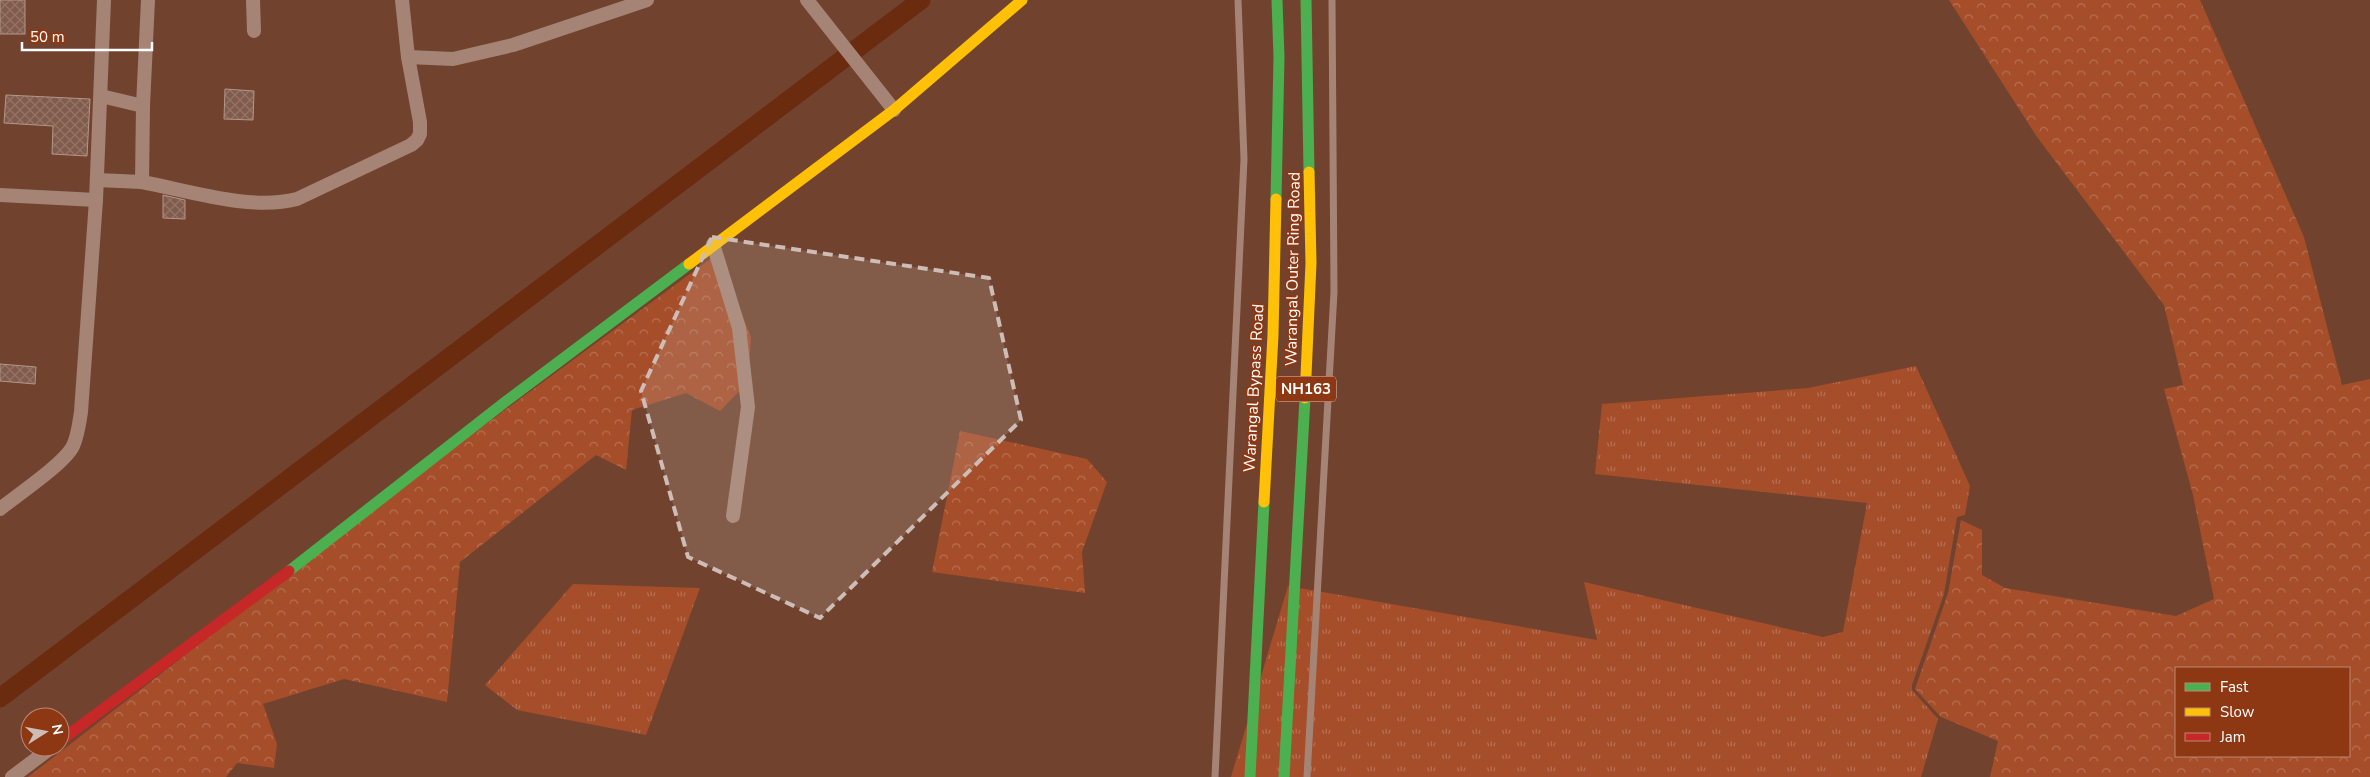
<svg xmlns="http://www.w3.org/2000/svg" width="2370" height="777" viewBox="0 0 2370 777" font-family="'Nunito Sans',sans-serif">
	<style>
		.grass { fill: url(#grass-tufts) }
		.forest { fill: url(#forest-crowns); fill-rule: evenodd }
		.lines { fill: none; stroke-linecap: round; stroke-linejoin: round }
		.canal { stroke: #6a2b0f; stroke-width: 19 }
		.building { fill: url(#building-cross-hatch); stroke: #b3978b }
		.lane { stroke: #a58476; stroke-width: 7 }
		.street { stroke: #a58476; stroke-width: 14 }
		.fast { stroke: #4caf50; stroke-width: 11 }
		.slow { stroke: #ffc107; stroke-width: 11 }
		.jam { stroke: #c62828; stroke-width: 11 }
		.marked { fill: #cdbdb6; fill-opacity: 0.2; stroke: #cdbdb6; stroke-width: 4; stroke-dasharray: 10 6; stroke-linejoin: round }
		.labels { text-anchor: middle; stroke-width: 4; stroke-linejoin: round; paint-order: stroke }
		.shield { fill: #8d3813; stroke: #ddc3b8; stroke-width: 1 }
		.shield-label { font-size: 15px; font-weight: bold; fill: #fff }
		.street-label { font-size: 16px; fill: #fff; stroke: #8d3813 }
	</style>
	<defs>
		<pattern id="grass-tufts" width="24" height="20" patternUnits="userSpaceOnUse" patternTransform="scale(1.25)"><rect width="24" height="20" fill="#a64d29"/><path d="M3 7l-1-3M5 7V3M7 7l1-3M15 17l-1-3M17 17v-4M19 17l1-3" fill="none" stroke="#b87154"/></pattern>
		<pattern id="forest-crowns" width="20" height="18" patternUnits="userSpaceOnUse" patternTransform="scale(1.25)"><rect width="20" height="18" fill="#a64d29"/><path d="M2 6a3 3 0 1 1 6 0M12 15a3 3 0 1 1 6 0" fill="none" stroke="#b87154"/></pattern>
		<pattern id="building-cross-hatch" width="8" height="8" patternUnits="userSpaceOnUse" patternTransform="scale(1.25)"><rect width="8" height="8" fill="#815c4c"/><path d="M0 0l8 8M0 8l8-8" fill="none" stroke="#947467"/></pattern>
	</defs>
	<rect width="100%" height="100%" fill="#71432f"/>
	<g class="grass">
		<polygon points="1916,366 1970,486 1965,515 1957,517 1944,594 1912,685 1912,690 1938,719 1921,777 1231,777 1288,586 1597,640 1584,582 1823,637 1843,632 1867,503 1595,474 1602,404 1808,388"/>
		<polygon points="573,584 700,588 646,735 517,710 485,685"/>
	</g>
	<g class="forest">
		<path d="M1949,0H2200L2304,237L2342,385L2370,379V777H1990L1998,741L1941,717L1915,689L1948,593L1961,520L1982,530V575L2005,588L2176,616L2214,599L2193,495L2164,389L2183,385L2164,305L2037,137ZM2176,668H2349V756H2176Z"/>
		<polygon points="713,257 726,276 751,337 748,382 720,411 686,393 632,410 626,470 596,455 460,562 447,702 344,679 263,704 277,744 274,768 237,763 226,777 28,777 430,465"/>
		<polygon points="960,431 1087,459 1107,482 1082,552 1085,593 932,572"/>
	</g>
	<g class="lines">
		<polyline class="canal" points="0,698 921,0"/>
	</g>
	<g class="building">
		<rect x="0" y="0" width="25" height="34"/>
		<polygon points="225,89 254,91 253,120 224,119"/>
		<polygon points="6,95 90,99 87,156 52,154 53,126 4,123"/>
		<polygon points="163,195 185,200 185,219 163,218"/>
		<polygon points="0,364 36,367 35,384 0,381"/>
	</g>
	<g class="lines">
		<g class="lane">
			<polyline points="1215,777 1244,159 1238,0"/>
			<polyline points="1307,777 1334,292 1332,0"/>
		</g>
		<g class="street">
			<polyline points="253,0 254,31"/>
			<polyline points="807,0 894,110"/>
			<polyline points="408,57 453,59 513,45 647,0"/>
			<polyline points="101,96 143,106"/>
			<polyline points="97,180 142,182 143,106 148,0"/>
			<path d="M142,182C190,191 250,211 297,199L411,145L417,140L420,134V122L408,57L402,0"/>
			<polyline points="0,195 96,200 104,0"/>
			<polyline points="713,244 739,328 748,407 733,516"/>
			<path d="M0,509C17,495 64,464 73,446C78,435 79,424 81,412L96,200"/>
			<polyline points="12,777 52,747"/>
		</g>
		<g class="fast">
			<polyline points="1306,0 1309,172"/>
			<polyline points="1276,199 1279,57 1277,0"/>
			<polyline points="289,571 505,402 689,264"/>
			<polyline points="1250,777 1264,502"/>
			<polyline points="1284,777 1305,398"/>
		</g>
		<g class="slow">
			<polyline points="689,264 894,110 1022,0"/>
			<polyline points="1305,398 1311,263 1309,172"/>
			<polyline points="1264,502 1273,335 1276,199"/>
		</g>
		<polyline class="jam" points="60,741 289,571"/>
	</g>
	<path class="marked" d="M712,237L989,278L1021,420L820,618L688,557L641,391Z"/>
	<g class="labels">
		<rect class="shield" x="1276" y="376.5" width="60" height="25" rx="4"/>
		<g class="shield-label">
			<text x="1306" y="394">NH163</text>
		</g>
		<g class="street-label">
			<text transform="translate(1292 269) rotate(-89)" y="6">Warangal Outer Ring Road</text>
			<text transform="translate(1253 388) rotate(-87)" y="6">Warangal Bypass Road</text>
		</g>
	</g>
	<rect x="2175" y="667" width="175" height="90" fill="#8d3813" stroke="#bb8871"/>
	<rect x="2185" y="683" width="25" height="8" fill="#4caf50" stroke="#bb8871"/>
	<text x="2220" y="692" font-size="15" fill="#ffffff">Fast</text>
	<rect x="2185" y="708" width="25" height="8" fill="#ffc107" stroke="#bb8871"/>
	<text x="2220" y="717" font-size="15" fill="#ffffff">Slow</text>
	<rect x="2185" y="733" width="25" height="8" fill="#c62828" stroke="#bb8871"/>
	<text x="2220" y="742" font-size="15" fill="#ffffff">Jam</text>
	<g transform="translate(45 732) rotate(79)"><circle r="24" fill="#8d3813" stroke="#bb8871"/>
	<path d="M0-4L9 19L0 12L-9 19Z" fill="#cdbdb6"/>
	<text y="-8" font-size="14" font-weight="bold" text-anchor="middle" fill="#ffffff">N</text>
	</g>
	<path d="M22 42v8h130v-8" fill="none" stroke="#ffffff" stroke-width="2.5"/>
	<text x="30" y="42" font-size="15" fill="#ffffff" stroke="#8d3813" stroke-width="4" paint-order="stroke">50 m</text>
</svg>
